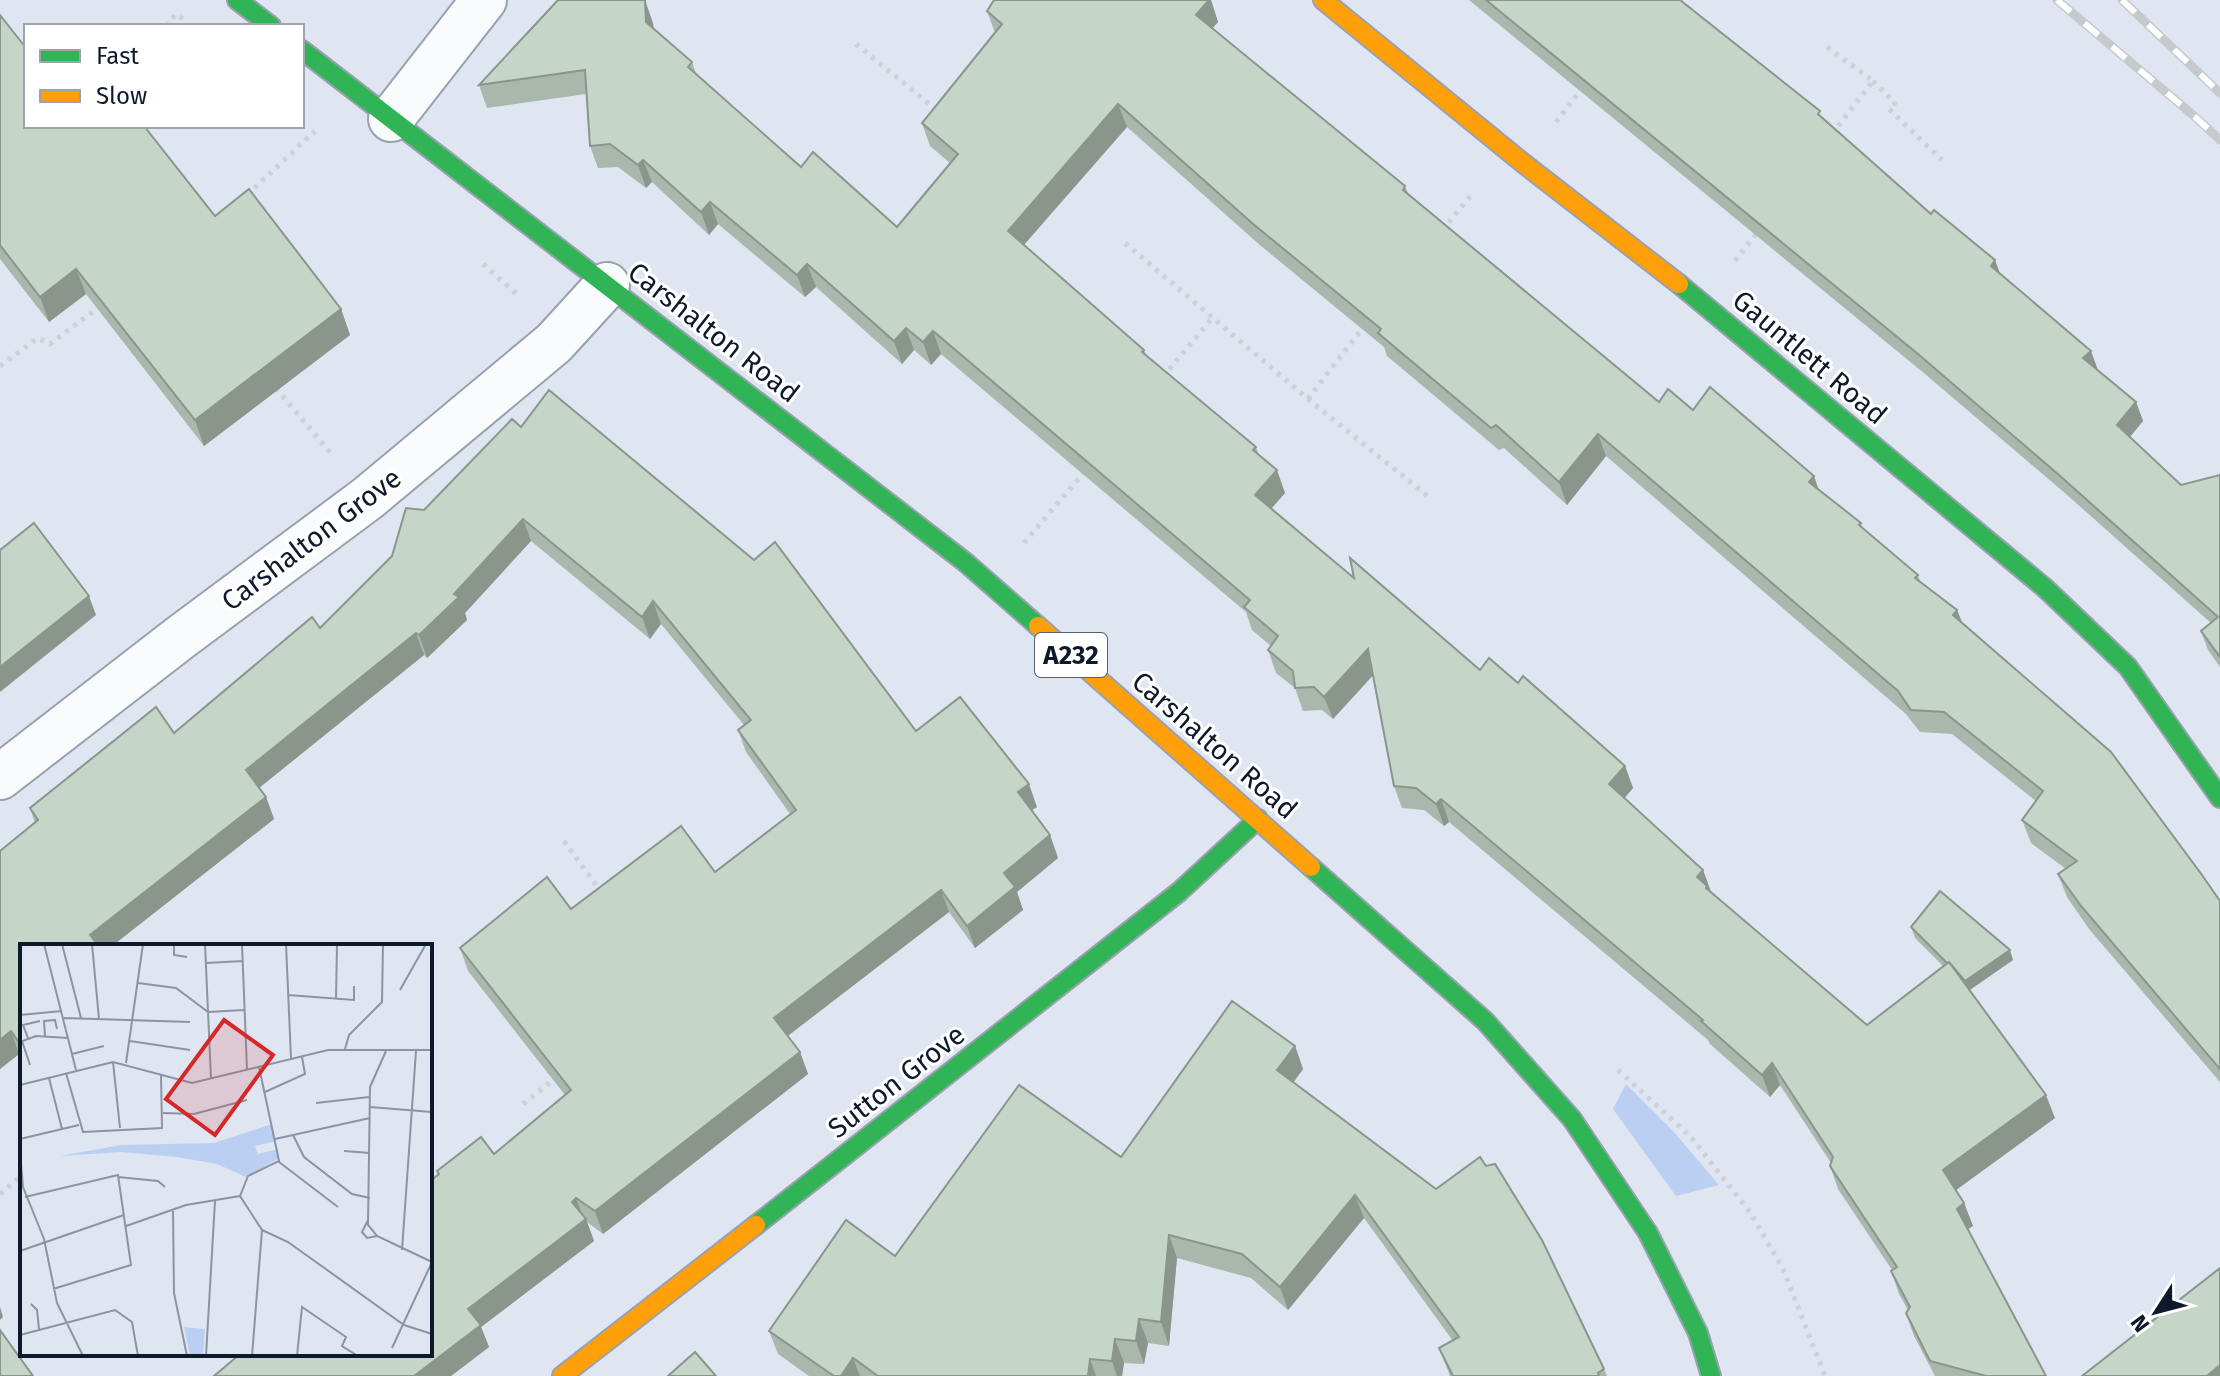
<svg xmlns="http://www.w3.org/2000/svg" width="2220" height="1376" viewBox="0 0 2220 1376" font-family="'Fira Sans',sans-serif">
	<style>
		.green { fill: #bacff1 }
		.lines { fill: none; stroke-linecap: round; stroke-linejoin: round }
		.street-casing { stroke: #98a1ae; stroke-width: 48 }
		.fast-casing { stroke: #98a1ae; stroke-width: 22 }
		.slow-casing { stroke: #98a1ae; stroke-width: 22 }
		.path { stroke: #ced1d5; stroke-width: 5; stroke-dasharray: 4 6; stroke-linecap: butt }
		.street { stroke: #fafbfd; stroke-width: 44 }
		.fast { stroke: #30b455; stroke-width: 18 }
		.slow { stroke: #ff9f0a; stroke-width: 18 }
		.rail-casing { stroke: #c7cacd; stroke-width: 9 }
		.rail { stroke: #fff; stroke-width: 6; stroke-dasharray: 18; stroke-linecap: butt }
		.wall { fill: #a9b7ac }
		.shaded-wall { fill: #8a958c }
		.building { fill: #c5d5c8; stroke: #8a958c; stroke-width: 2 }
		.labels { text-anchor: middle; stroke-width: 6; stroke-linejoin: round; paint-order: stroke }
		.shield { fill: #fff; stroke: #565f6b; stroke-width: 2 }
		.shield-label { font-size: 26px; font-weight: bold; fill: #0e1a2c }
		.street-label { font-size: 28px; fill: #0e1a2c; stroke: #fff }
		.inset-road { fill: none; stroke: #8b94a2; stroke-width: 2 }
		.view { fill: #d62828; fill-opacity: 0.15; stroke: #d62828; stroke-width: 4 }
		.inset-edge { fill: none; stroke: #0e1a2c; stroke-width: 4 }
	</style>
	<rect width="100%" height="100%" fill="#dfe6f1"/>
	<polygon class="green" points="1626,1084 1673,1131 1719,1185 1676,1196 1613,1109"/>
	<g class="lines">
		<defs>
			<g id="street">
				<polyline points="391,119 484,0"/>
				<polyline points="0,777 181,637 368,498 554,343 607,285"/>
			</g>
			<g id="fast">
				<polyline points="237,0 271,26"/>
				<polyline points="302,50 965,562 1038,626"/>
				<polyline points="1679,284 2045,588 2128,667 2220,798"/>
				<polyline points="1311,867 1485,1021 1572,1119 1648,1233 1698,1333 1711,1376"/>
				<polyline points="756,1225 1179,892 1258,819"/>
			</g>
			<g id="slow">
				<polyline points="1323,0 1523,163 1679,284"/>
				<polyline points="1038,626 1311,867"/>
				<polyline points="562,1376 756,1225"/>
			</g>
		</defs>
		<use href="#street" class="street-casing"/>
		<use href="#fast" class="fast-casing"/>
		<use href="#slow" class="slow-casing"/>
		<g class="path">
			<polyline points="166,26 176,14 185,21"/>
			<polyline points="856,44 939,112"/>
			<polyline points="1827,47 1873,81 1832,134"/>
			<polyline points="1873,81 1895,103 1889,109 1942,160"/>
			<polyline points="1556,122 1584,86"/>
			<polyline points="247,195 315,131"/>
			<polyline points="1442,230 1474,192"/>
			<polyline points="1125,243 1308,399 1430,498"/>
			<polyline points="1735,261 1758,231"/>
			<polyline points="483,264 520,297"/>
			<polyline points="0,366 38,338 50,344 102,305"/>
			<polyline points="1163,377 1213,317"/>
			<polyline points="276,388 332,455"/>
			<polyline points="1308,399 1365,325"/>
			<polyline points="1024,543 1085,471"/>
			<polyline points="564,841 601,892"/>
			<polyline points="1618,1070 1690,1136 1750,1212 1783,1269 1825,1376"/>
			<polyline points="523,1104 558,1076"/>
			<polyline points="0,1194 22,1175"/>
		</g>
		<use href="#street" class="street"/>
		<use href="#fast" class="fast"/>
		<use href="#slow" class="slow"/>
		<defs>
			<g id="rail">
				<polyline points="2057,0 2193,115 2220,140"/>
				<polyline points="2122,0 2220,93"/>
			</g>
		</defs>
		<use href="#rail" class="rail-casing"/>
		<use href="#rail" class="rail"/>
	</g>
	<g class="wall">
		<polygon points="993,0 1211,0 1218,22 1212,28 1405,186 1408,193 1659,402 1693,410 1818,489 1861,523 1862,528 1918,575 1920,581 1957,610 1962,622 2220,901 2220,1082 2089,929 2067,897 2058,874 2066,869 2031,843 2022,820 2036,801 1952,734 1920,732 1906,714 1606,456 1567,505 1504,448 1499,450 1387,356 1384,347 1261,246 1127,127 1023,245 1144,350 1146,355 1256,447 1259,455 1285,493 1271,509 1354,578 1480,670 1518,683 1625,766 1633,788 1624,798 1703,870 1711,892 1867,1025 1943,966 1915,938 1911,927 2013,960 1970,990 2055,1118 1956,1190 1964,1203 1973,1226 1968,1229 2046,1376 1935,1376 1914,1336 1906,1313 1908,1310 1899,1294 1891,1271 1892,1270 1838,1189 1830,1166 1831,1163 1780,1085 1770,1097 1710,1044 1708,1040 1449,822 1444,826 1424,810 1402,808 1394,786 1373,675 1333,719 1322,710 1303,711 1295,688 1276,673 1268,650 1271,646 1252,630 1246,612 941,354 931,365 914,350 902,364 816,287 805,297 718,224 709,235 652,182 646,188 618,167 598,168 590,146 586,94 487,108 479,85 653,23 654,29 692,62 696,73 801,167 897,227 950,163 930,146 922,123 995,33 987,11 994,1"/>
		<polygon points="1469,0 1680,0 1823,118 2001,275 2098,370 2136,402 2143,421 2130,437 2181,485 2220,475 2220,667 2208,650 2201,631 2211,623 2066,494 1925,374"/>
		<polygon points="0,15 26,126 215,216 341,309 350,335 204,446 86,294 49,322 0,259"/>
		<polygon points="521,427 916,731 1037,807 1031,810 1050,835 1058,858 1017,892 1023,910 975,948 949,912 788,1036 800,1052 808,1074 603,1234 587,1222 594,1241 481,1327 489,1347 451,1376 214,1376 240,1354 438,1175 437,1171 494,1154 565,1095 468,971 460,948 571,909 715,872 790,814 746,752 738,730 744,725 661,624 650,639 531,541 465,613 467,620 427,658 424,655 259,788 266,797 274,819 112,946 22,946 22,1058 19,1054 0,1069 0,851 35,823 30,808 174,733 320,628 392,556 424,510"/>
		<polygon points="1295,1046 1303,1069 1293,1083 1604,1369 1607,1376 1450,1376 1439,1348 1453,1341 1364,1218 1288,1310 1251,1278 1177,1258 1169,1346 1148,1343 1144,1364 1124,1363 1122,1376 809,1376 778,1354 769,1331 895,1256 1121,1157"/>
	</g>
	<g class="shaded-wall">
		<polygon points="645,0 653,23 654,45 646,22"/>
		<polygon points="1209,0 1211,0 1218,22 1204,38 1196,15"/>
		<polygon points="1118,104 1127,127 1016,254 1008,231"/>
		<polygon points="643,160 652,182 646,188 638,165"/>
		<polygon points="710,202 718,224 709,235 701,212"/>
		<polygon points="1995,260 2002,279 1991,266"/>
		<polygon points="807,264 816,287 805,297 797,275"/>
		<polygon points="76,269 86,294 49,322 40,297"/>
		<polygon points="341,309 350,335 204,446 195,420"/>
		<polygon points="906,328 914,350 902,364 894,341"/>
		<polygon points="933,331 941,354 931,365 923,342"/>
		<polygon points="2091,351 2098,370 2083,358"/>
		<polygon points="2136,402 2143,421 2124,444 2117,425"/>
		<polygon points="1598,434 1606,456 1567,505 1559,482"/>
		<polygon points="1277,470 1285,493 1263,518 1255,495"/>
		<polygon points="1814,476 1822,499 1809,482"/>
		<polygon points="523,519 531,541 465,613 467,620 427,658 419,635 454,594"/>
		<polygon points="89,596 96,615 0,692 0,667"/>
		<polygon points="653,601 661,624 650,639 642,617"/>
		<polygon points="1957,610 1966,633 1953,615"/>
		<polygon points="416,633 424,655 254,792 246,770"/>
		<polygon points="1368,649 1376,672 1333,719 1324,697"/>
		<polygon points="1625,766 1633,788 1617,807 1609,784"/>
		<polygon points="1029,784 1037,807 1026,814 1018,792"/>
		<polygon points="266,797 274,819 112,946 94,946 90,935"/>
		<polygon points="1441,799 1449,822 1444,826 1436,804"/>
		<polygon points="1050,835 1058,858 1017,892 1023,910 975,948 967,926 1004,873"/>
		<polygon points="1703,870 1711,892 1697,877"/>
		<polygon points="941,890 949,912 782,1040 774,1018"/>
		<polygon points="2010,950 2013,960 1968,991 1965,981"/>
		<polygon points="11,1031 19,1054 0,1069 0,1040"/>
		<polygon points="22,1038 22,1052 18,1041"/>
		<polygon points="1295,1046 1303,1069 1285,1094 1277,1070"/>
		<polygon points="800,1052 808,1074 603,1234 595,1211"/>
		<polygon points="1772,1063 1780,1085 1770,1097 1762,1075"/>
		<polygon points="2046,1095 2055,1118 1952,1193 1943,1170"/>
		<polygon points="1355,1195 1364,1218 1288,1310 1280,1287"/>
		<polygon points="576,1198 584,1220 586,1219 594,1241 481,1327 489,1347 451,1376 414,1376 468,1309"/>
		<polygon points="1964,1203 1973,1226 1965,1231 1957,1209"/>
		<polygon points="1169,1235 1177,1258 1169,1346 1161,1322"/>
		<polygon points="0,1307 3,1317 0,1320"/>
		<polygon points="1139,1319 1148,1343 1144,1364 1136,1341"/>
		<polygon points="1115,1339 1124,1363 1122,1376 1117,1376 1112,1361"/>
		<polygon points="853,1358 860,1376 841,1376"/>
		<polygon points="1090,1359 1096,1376 1088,1376"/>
		<polygon points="2220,1365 2220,1376 2207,1376"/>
	</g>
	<g class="building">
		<polygon points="558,0 645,0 646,22 692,62 688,67 801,167 813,152 897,227 958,154 922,123 1002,24 987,11 994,0 1209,0 1196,15 1405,186 1403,190 1659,402 1668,389 1693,410 1710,387 1814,476 1809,482 1861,523 1859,525 1918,575 1915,578 1957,610 1953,615 2111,752 2202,875 2220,901 2220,1069 2081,906 2058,874 2077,861 2022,820 2043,791 1944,712 1911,710 1898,691 1598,434 1559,482 1496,425 1491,428 1378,333 1381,329 1252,223 1118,104 1008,231 1144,350 1142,352 1256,447 1253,450 1277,470 1255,495 1354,578 1350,558 1480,670 1489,658 1518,683 1523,676 1625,766 1609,784 1703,870 1697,877 1707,886 1706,888 1867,1025 1949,962 2046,1095 1943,1170 1964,1203 1957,1209 2046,1376 1986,1376 1930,1361 1906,1313 1910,1307 1891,1271 1897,1267 1830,1166 1833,1157 1772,1063 1762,1075 1701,1021 1703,1020 1441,799 1436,804 1416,788 1394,786 1368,649 1324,697 1314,687 1295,688 1293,671 1268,650 1278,636 1244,607 1250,600 933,331 923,342 906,328 894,341 807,264 797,275 710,202 701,212 643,160 638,165 610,144 590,146 585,70 479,85"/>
		<polygon points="1486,0 1680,0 1820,111 1818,114 1931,214 1934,210 1995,260 1991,266 2091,351 2083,358 2136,402 2117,425 2181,485 2220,475 2220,657 2201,631 2218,617 2059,475 1918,354"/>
		<polygon points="0,15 26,48 26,126 144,126 215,216 249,189 341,309 195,420 76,269 40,297 0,245"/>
		<polygon points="549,390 754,560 775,542 916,731 960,697 1029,784 1018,792 1050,835 1004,873 1015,887 967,926 941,890 774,1018 800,1052 595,1211 576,1198 572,1202 586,1219 468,1309 481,1325 414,1376 214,1376 240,1354 430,1354 430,1181 439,1174 437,1171 481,1137 494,1154 571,1090 460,948 547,877 571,909 681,826 715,872 796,810 738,730 751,720 653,601 642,617 523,519 454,594 459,597 419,635 416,633 246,770 266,797 90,935 99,946 22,946 22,1038 18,1041 11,1031 0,1040 0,851 38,820 30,808 156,707 174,733 312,617 320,628 392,556 406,508 424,510 512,419 521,427"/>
		<polygon points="34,523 89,596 0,667 0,550"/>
		<polygon points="1940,891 2010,950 1965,981 1949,962 1947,963 1911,927"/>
		<polygon points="1232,1001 1295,1046 1277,1070 1436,1189 1480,1157 1486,1166 1495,1164 1542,1240 1604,1369 1598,1373 1599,1376 1453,1376 1439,1348 1459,1337 1355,1195 1280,1287 1242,1254 1169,1235 1161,1322 1139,1319 1136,1341 1115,1339 1112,1361 1090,1359 1088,1376 878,1376 853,1358 841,1376 834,1376 769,1331 846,1220 895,1256 1019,1085 1121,1157"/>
		<polygon points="2220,1268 2220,1365 2207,1376 2082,1376"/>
		<polygon points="0,1330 33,1376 0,1376"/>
		<polygon points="695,1352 716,1376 668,1376"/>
	</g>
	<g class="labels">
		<rect class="shield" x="1035" y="633" width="72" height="44" rx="6"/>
		<g class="shield-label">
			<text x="1071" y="664">A232</text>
		</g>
		<g class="street-label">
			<text transform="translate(714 332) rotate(38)" y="10">Carshalton Road</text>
			<text transform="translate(1810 357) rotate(40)" y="10">Gauntlett Road</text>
			<text transform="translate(311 539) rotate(-37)" y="10">Carshalton Grove</text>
			<text transform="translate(1215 745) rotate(41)" y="10">Carshalton Road</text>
			<text transform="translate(896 1081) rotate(-38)" y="10">Sutton Grove</text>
		</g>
	</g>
	<g transform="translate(20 944)">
		<rect width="412" height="412" fill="#dfe6f1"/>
		<path d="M252,180L256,197L235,202L238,210L258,205L259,214L226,233L197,220L157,213L101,208L40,212L101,201L194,199ZM164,383L185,385L183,412H170Z" fill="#bacff1"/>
		<path class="inset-road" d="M24,0L56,126M42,0L61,74M72,0L79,75M154,0V11L167,13M185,0L191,135M222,0L227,126M266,0L271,114M186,19L223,17M118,39L156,44L188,68L224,66M380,46L406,0M268,51L334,56V42M316,55L317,0M0,71L42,67M44,74L170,78M25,92L24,77L35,76L37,85M8,94L3,81L20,77M2,97L10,121M110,97L170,106M0,98L16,92L48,94M325,105L329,91L362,58L363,0M366,107L350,143L348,281L357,292L412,318M52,110L84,102M93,118L100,184M106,119L123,0M46,129L63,188L142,184L141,130M29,134L42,185M0,141L93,118L172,139L308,106H412M245,148L285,130L282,113M296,159L349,153M350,163L412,168M143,169L174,170L227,156M273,191L284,213L332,250L350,254M0,195L59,181M255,195L350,174M324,207L350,209M0,208L3,243L24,295L37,359L63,412M259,218L318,263M98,233L138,237L145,243M220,252L242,286L232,412M220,252L228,232L259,217L239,123M5,253L98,231L111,321L33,345M153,267L154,349L167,412M348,276L342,288L347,294L357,292M106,282L166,261L220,252M242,286L268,298L384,381L412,390M382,306L396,107M0,307L104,271M11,360L17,366L19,385M0,391L95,366L112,378L118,412M372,404L412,318M186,412L195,257M277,412L282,363L326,393L322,402L338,412"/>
		<path class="view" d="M204,76L253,111L195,191L146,155Z"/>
		<rect width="412" height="412" class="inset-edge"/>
	</g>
	<rect x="24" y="24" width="280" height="104" fill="#ffffff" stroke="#9fa3ab" stroke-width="2"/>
	<rect x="40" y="50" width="40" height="12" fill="#30b455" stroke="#9fa3ab" stroke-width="2"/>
	<text x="96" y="64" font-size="24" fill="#0e1a2c">Fast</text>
	<rect x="40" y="90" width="40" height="12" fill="#ff9f0a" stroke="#9fa3ab" stroke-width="2"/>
	<text x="96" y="104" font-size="24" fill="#0e1a2c">Slow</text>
	<g transform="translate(2156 1312) rotate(234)" stroke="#ffffff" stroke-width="6" paint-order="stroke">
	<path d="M0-6L14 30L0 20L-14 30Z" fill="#0e1a2c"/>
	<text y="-12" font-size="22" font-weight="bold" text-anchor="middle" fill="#0e1a2c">N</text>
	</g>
</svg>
